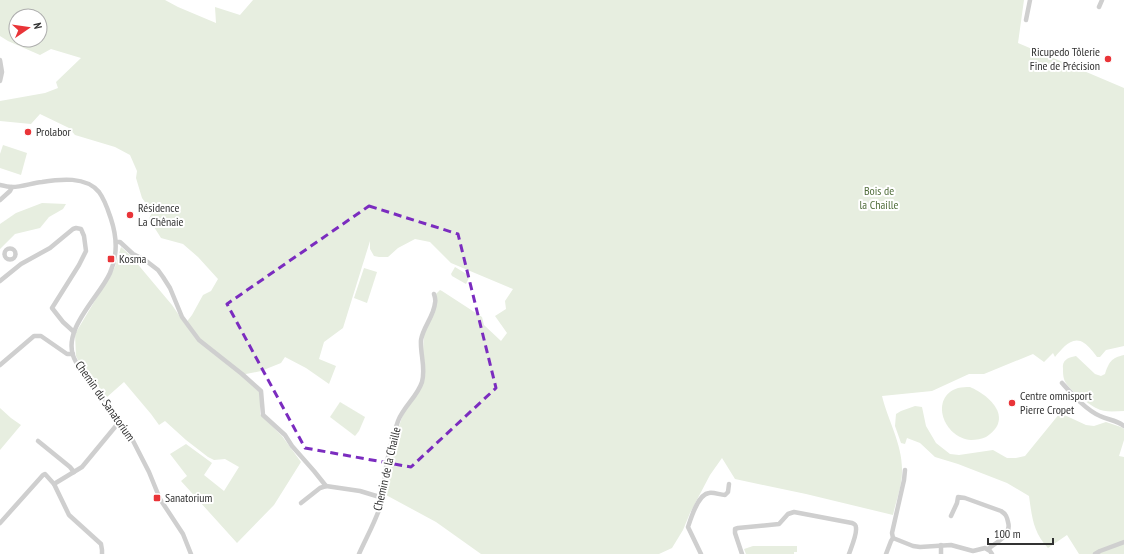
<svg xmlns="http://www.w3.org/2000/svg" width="1124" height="554" viewBox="0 0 1124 554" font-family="'PT Sans Narrow',sans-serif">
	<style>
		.green { fill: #e7eee0; fill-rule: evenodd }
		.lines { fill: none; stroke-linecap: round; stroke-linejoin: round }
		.minor { stroke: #cfcfcf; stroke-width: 4.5 }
		.marked { fill: none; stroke: #7b2cbf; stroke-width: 3; stroke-dasharray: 8 5; stroke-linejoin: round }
		.poi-dot { fill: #e93438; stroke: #fff; stroke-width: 1.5 }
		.labels { text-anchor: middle; stroke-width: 4; stroke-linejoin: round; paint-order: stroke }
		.poi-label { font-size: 12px; fill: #323232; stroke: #fff; text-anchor: start }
		.park-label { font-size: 12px; fill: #526f3d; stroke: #fff }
		.street-label { font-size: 12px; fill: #323232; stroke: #fff }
	</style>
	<rect width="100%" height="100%" fill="#fff"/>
	<g class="green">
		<path d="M0,0H165L178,7L216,23L215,7L240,15L253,0H1024L1018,43L1124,88V346L1106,350L1100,357H1097C1094,353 1089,346 1084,343C1072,335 1062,349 1055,357L1053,353L1044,362L1033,354L984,374H969L932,391L882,396C888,421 903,445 902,472C902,486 896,501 893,515L806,494L735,479L722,458L710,475L690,513L683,530L672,548L659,554H481L436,522L386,495L387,474L392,449L401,420L406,408L421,388L424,333L435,307L436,294L440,290L442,291L482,317L484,325L501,341L507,333L495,316L506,309L505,301L513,289L451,263L430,242L415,239L398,248L388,257H379L374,256L370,249V241L343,328L324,342L319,359L336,366L329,384L306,368L285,357L281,363L261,371L241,375L260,393V414L282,436L301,462L274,505L237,543L181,481L187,476L170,454L186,444L212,463L204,475L224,491L239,467L225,459L214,460L208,457L186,440L165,421L159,425L151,414L124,382L107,397L80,364L76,356L75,334L115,267L121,247L130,255L172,305L185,324L192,315L203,295L211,291L218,279L198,257L183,244L161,238L149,219L152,212L142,198L136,178L137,171L130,155L115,147L75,135L69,128L40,114L31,124L0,121V101L45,93L58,88L56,82L81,58L51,49L40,55L8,41L0,36ZM16,16H40V40H16Z"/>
		<polygon points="3,145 27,153 21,175 0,168 0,154"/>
		<polygon points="42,203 66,204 63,209 49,217 40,228 15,234 0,249 0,224 16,213"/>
		<polygon points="455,267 470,276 466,284 452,276 451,274"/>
		<polygon points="364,268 377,272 367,303 354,298"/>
		<path d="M1124,355V411C1115,411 1105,413 1096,408C1087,403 1067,389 1064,379C1063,376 1063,372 1063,369C1062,360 1067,358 1076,356L1095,374L1101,376L1105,374C1109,362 1111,358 1124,355Z"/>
		<path d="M970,387C991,396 1014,419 986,437C982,439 976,440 971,440C943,438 929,397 958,388C962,387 966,387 970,387Z"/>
		<polygon points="340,402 365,417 359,431 355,436 330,417"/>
		<path d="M915,406L922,407L926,426L936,443L950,454L959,455L993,450L1007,458H1016L1025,456L1060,413L1086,425L1094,426L1106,422L1121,427L1124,429V440L1119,456L1124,457V554H1079L1067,535L1048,548C1033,532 1032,517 1029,496L1007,483L958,464L935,457L920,443L907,438L905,444L901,443L895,426L896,414L901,411Z"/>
		<polygon points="0,408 11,418 21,425 0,450"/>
		<polygon points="753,546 797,546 797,552 794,552 794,554 746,554 744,549"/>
	</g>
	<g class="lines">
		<g class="minor">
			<polyline points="1099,7 1102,0"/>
			<polyline points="1026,20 1030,0"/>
			<polyline points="0,60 2,72 0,81"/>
			<path d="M0,185C4,186 8,187 12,187C22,187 32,183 42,182C60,179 86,176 99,192C105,200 108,210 111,219C117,237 118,255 110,273C99,298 58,332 76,362L129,433L149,472L160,499L183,534L191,554"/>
			<polyline points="0,200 10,191 12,187"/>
			<polyline points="116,242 120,242 133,254 145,260 158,270 163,277 170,288 182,317 199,340 242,374 261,391 263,415 285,435 292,446 314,471 326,486"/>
			<circle cx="10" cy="254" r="5.5"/>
			<polyline points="0,281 21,264 50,248 73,229 76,228 81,229 84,236 86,251 79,265 52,308 63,322 74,332"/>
			<polyline points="0,365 34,336 41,336 67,354 73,354"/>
			<path d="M1062,383C1072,394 1086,410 1100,416C1108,420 1117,420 1124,426"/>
			<polyline points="38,441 70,467 74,472"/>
			<polyline points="301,503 320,488 326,486 360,491 383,498"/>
			<path d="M951,516L957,503L958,497L965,498L1001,511C1006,514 1007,517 1008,522C1012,535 997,542 988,549"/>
			<polyline points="0,523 43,475 45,474 54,484"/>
			<polyline points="893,538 913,546 920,547 951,545 973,551 985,548 990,551 992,554"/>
			<polyline points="102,554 102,550 101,544 69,515 54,484 82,467 120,421"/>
			<path d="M359,554C367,536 378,517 383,498C385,490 384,482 385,474C387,458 393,436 398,421C404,406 417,397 422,382C426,368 420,354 421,340C423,327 434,316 435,303C436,300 435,297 434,294"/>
			<path d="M701,554L688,527C691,518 698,494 709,493C714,492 720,495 725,495L728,492L729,484"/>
			<path d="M742,554L735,533V529L738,528L779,524L788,514L794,512L852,523C855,524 856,525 856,528C857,534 851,548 849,554"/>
			<polyline points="886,554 891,541 893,538 892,533 904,480 905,470"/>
			<polyline points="941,554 941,545"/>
			<polyline points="1095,554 1100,551 1124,542"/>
		</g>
	</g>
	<path class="marked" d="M369,206L458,234L496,388L411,467L305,448L227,304Z"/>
	<g class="poi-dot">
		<circle cx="1108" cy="59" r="4"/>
		<circle cx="28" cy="132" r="4"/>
		<circle cx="130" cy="215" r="4"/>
		<rect x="107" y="255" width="8" height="8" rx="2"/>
		<circle cx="1012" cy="403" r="4"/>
		<rect x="153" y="494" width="8" height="8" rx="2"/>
	</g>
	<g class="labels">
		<g class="poi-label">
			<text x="1100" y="56" text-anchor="end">Ricupedo Tôlerie<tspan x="1100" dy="14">Fine de Précision</tspan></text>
			<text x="36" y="136">Prolabor</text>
			<text x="138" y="212">Résidence<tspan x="138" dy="14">La Chênaie</tspan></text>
			<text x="119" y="263">Kosma</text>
			<text x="1020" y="400">Centre omnisport<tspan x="1020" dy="14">Pierre Cropet</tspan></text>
			<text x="165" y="502">Sanatorium</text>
		</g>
		<g class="park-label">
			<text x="879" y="195">Bois de<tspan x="879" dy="14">la Chaille</tspan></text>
		</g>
		<g class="street-label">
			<text transform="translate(105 401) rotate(55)" y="4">Chemin du Sanatorium</text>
			<text transform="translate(387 469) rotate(-77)" y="4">Chemin de la Chaille</text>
		</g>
	</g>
	<g transform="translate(28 28) rotate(77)"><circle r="19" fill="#ffffff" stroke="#adadad"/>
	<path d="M0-3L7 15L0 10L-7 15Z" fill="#e93438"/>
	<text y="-6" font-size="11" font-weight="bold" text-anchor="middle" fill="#323232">N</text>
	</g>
	<path d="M988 538v6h65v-6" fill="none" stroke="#323232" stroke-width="2"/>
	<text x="994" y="538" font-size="12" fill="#323232" stroke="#ffffff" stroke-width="3" paint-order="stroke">100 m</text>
</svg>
